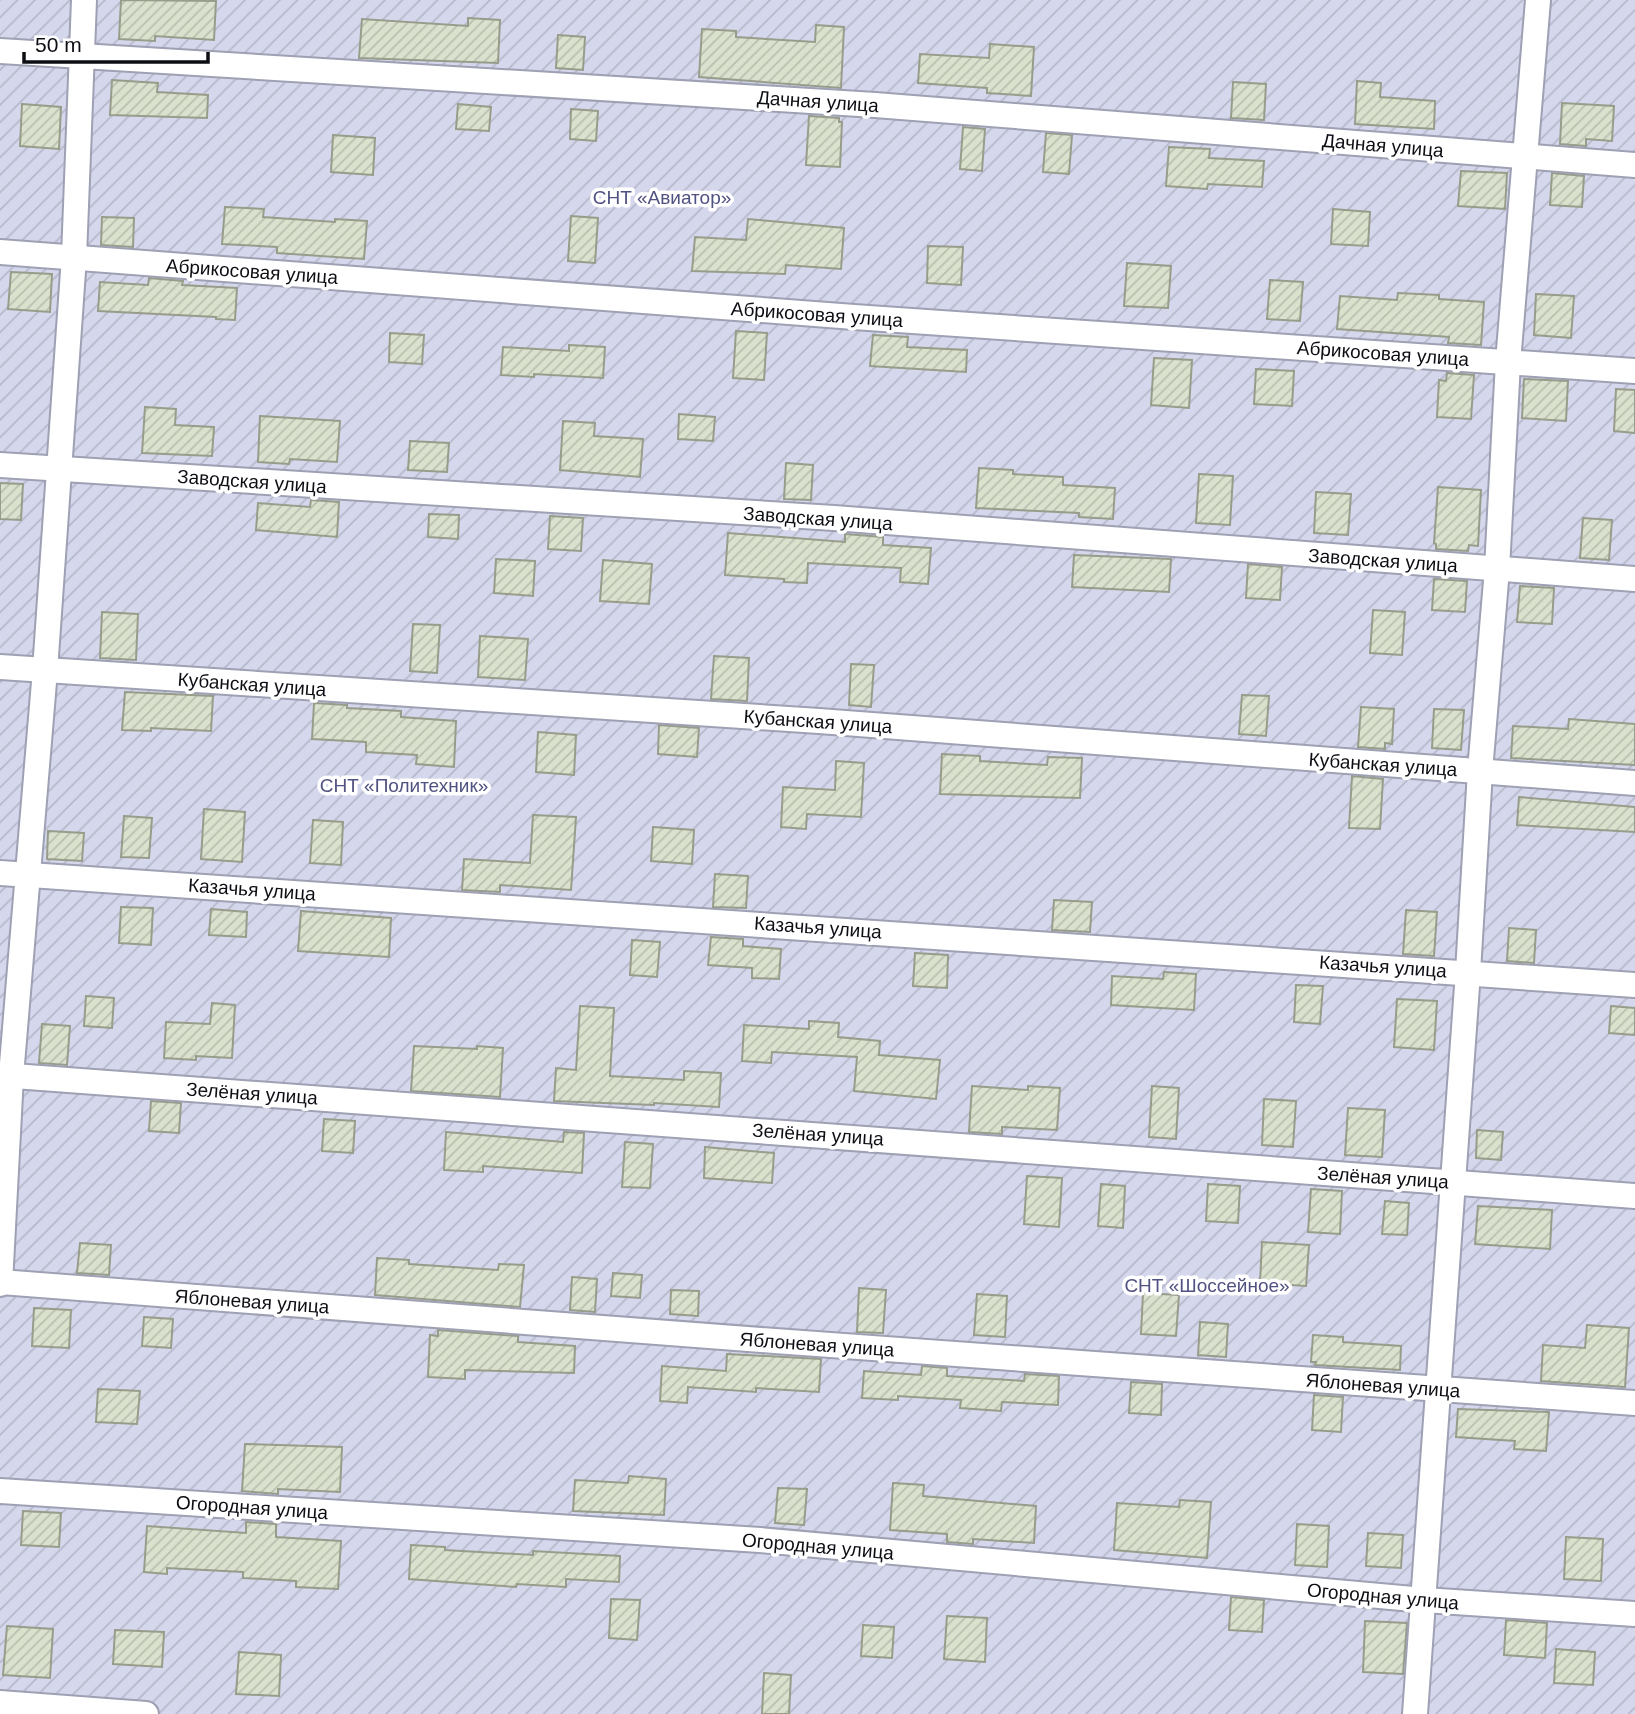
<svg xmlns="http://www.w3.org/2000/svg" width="1635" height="1714" viewBox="0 0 1635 1714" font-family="Arial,sans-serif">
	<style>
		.garden { fill: url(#garden-furrows) }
		.building { fill: url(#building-hatch); stroke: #979d8a; stroke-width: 2 }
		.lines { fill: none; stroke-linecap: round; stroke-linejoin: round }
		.minor-casing { stroke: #9ea0b3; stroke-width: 28 }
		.minor { stroke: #fff; stroke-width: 24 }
		.labels { text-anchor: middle; stroke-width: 7; stroke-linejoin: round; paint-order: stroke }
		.street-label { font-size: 19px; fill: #0d0e14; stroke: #fff }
		.park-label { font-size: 19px; fill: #505281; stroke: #fff }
	</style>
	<defs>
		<pattern id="garden-furrows" width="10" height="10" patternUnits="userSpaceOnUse" patternTransform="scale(1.75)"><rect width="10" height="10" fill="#d5d8ed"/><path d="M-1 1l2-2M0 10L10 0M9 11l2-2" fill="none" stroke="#b6b8ca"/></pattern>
		<pattern id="building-hatch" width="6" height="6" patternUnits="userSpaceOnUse" patternTransform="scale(1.75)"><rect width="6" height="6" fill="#dae1cd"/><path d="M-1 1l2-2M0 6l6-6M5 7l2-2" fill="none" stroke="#bac0af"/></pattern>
	</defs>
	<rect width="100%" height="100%" fill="#f5f6fe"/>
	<rect class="garden" x="0" y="0" width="1635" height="1714"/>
	<g class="building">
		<polygon points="121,0 216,1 214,40 155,36 155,41 119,39"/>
		<polygon points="468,18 500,20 498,63 359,58 362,19 468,26"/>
		<polygon points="816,25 844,27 841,88 699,77 702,29 736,31 736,37 815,42"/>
		<polygon points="558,35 585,37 583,70 556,68"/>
		<polygon points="990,44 1034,47 1031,96 987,93 987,88 918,83 920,54 989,58"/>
		<polygon points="112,80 158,83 157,92 208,95 207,118 110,115"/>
		<polygon points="1357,81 1381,83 1380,97 1435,101 1434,129 1355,124"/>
		<polygon points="1233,82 1266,84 1264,120 1231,118"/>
		<polygon points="1562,103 1614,106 1612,141 1586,139 1586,146 1560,144"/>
		<polygon points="22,104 61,107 59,149 20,146"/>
		<polygon points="458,104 491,107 489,131 456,129"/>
		<polygon points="571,109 598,111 596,141 570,139"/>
		<polygon points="809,116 839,118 839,122 842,122 840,167 806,165"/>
		<polygon points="963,127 985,129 982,171 960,169"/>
		<polygon points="1046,133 1072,135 1069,174 1043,172"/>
		<polygon points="333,135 375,138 373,175 331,172"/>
		<polygon points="1169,147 1210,149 1209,158 1264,161 1262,187 1208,184 1207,189 1166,186"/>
		<polygon points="1461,171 1507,173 1505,209 1458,206"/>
		<polygon points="1552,173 1584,176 1582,207 1550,205"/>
		<polygon points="225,207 264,209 263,217 335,222 335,219 367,221 364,259 277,253 277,247 222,244"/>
		<polygon points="1333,209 1370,212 1368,246 1331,244"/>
		<polygon points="571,216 598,218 595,263 568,261"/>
		<polygon points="102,217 134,218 133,247 101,245"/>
		<polygon points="748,219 844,228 841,269 786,265 785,274 692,271 695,237 746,240"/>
		<polygon points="928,246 963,247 961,285 927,283"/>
		<polygon points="1127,263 1171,266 1168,308 1124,306"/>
		<polygon points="11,272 52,274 50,312 8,309"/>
		<polygon points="149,278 183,281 182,285 237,288 235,320 216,319 216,317 98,311 100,282 148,285"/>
		<polygon points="1270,280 1303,282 1300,321 1267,319"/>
		<polygon points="1398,293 1439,295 1439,299 1484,302 1481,345 1448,343 1449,337 1337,329 1340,296 1397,300"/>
		<polygon points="1536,294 1574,296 1571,338 1534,335"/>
		<polygon points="736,331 767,333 764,380 733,378"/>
		<polygon points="390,333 424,335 422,364 389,362"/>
		<polygon points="873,335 908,337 907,347 967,350 966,372 870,366"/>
		<polygon points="569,345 605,347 603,378 534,374 534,377 501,375 503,347 569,351"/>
		<polygon points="1154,358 1192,360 1189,408 1151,405"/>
		<polygon points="1256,369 1294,371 1292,406 1254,404"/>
		<polygon points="1447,373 1474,375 1471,419 1437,417 1439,380 1446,381"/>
		<polygon points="1524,379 1568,381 1566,421 1522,418"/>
		<polygon points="1616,389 1635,390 1635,433 1614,431"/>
		<polygon points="145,407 176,409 175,425 214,427 212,456 142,453"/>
		<polygon points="679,414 715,417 713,441 678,439"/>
		<polygon points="260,416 340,421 337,462 290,459 289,464 258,462"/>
		<polygon points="563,421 595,423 594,436 643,439 640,477 560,470"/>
		<polygon points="410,441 449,443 447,472 408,470"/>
		<polygon points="786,463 813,465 811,500 784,499"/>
		<polygon points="979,468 1013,470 1013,474 1063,477 1063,485 1115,488 1113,519 1079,517 1079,513 976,508"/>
		<polygon points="1199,474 1233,476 1230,525 1196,523"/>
		<polygon points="0,483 23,484 21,520 0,519"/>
		<polygon points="1438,487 1481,490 1478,546 1469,545 1468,551 1436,549 1436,544 1434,543"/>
		<polygon points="1316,492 1351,494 1348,535 1314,533"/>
		<polygon points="311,500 339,502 337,537 256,530 258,503 310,507"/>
		<polygon points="429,514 459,515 458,539 428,537"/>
		<polygon points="550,516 583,518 581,551 548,549"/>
		<polygon points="1583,518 1612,520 1609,560 1580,558"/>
		<polygon points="728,533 845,542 845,534 883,537 883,545 931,548 928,584 900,582 901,568 808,563 807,583 784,582 784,579 725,575"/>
		<polygon points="1074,555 1171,559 1169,592 1072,587"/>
		<polygon points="496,559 535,561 533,596 494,593"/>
		<polygon points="603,560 652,564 649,604 600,601"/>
		<polygon points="1248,564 1282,567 1280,600 1246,598"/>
		<polygon points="1434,579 1467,581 1465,612 1432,610"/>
		<polygon points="1520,586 1554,588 1552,624 1517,622"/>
		<polygon points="1373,610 1405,612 1402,655 1370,653"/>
		<polygon points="102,612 138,614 136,660 100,658"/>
		<polygon points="413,624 440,625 437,673 410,671"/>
		<polygon points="480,636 528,639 525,680 478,677"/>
		<polygon points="714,656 749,658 747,701 711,699"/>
		<polygon points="851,664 874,665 871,707 849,705"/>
		<polygon points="125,692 213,696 211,731 151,728 151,731 122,730"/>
		<polygon points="1242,695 1269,696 1266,736 1239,734"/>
		<polygon points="314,703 347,705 347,708 401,711 401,717 456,721 454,767 416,764 417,755 366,752 366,742 312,739"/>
		<polygon points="1361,707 1394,709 1392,744 1385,743 1385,749 1358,747"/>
		<polygon points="1434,709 1464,710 1461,750 1432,748"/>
		<polygon points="1569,719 1635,724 1635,765 1511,758 1513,726 1568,729"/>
		<polygon points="659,725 699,728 697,757 658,754"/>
		<polygon points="538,732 576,735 574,775 536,772"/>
		<polygon points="942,754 980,756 980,761 1047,765 1048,757 1082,758 1080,798 940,794"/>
		<polygon points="836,761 864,763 861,817 807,814 806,829 781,827 783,787 835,790"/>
		<polygon points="1352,776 1383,779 1380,829 1349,828"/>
		<polygon points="1519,797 1635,807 1635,832 1517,825"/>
		<polygon points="204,809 245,812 242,862 201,859"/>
		<polygon points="533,815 576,817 571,890 500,885 500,892 462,890 464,859 530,863"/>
		<polygon points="124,816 152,818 149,858 121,857"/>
		<polygon points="313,820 343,822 341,865 310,863"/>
		<polygon points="653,827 694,830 692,864 651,861"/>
		<polygon points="48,831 84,833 82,861 47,859"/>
		<polygon points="715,874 748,876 746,908 713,907"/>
		<polygon points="1054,900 1092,902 1090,932 1052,930"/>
		<polygon points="121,907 153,908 151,945 119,943"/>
		<polygon points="211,909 247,912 246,937 209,935"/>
		<polygon points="1406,910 1437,912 1434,956 1403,954"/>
		<polygon points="301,911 391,918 389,957 298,951"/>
		<polygon points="1509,928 1536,930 1534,963 1507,961"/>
		<polygon points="711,937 743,939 743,946 781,949 779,979 752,978 752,968 708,965"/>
		<polygon points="632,940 660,942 657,977 630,975"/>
		<polygon points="915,953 948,955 947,988 913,986"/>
		<polygon points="1164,972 1196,974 1194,1010 1111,1005 1112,976 1163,979"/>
		<polygon points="1296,985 1323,986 1320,1024 1294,1022"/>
		<polygon points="86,996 114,998 112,1028 84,1026"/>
		<polygon points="1397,999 1437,1001 1434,1050 1394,1047"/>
		<polygon points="212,1003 235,1005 232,1058 196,1056 196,1060 164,1058 166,1022 210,1024"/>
		<polygon points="580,1006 614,1008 610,1076 684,1080 684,1071 721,1073 719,1107 654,1103 654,1105 554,1101 556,1068 576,1070"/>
		<polygon points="1611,1006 1635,1008 1635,1035 1609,1033"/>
		<polygon points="809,1021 839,1023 838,1037 880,1041 879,1055 940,1060 936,1099 854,1091 857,1057 772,1052 771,1063 742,1061 744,1025 809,1029"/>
		<polygon points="42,1024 70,1026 67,1065 39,1063"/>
		<polygon points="414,1046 477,1049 477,1046 503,1048 500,1097 411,1091"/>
		<polygon points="972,1086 1028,1090 1028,1086 1060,1088 1057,1130 1002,1127 1002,1134 969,1132"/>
		<polygon points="1152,1086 1179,1088 1176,1139 1149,1137"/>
		<polygon points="1264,1099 1296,1101 1293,1147 1262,1145"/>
		<polygon points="151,1101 181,1103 179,1133 149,1131"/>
		<polygon points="1348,1108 1385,1110 1382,1157 1345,1155"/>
		<polygon points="324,1119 355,1121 353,1153 322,1151"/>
		<polygon points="1477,1130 1503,1132 1501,1160 1476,1158"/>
		<polygon points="446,1132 563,1142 564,1132 584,1133 582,1173 483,1166 483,1172 444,1170"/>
		<polygon points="625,1142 653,1144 650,1188 622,1187"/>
		<polygon points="705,1147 774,1153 772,1183 704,1178"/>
		<polygon points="1027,1176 1062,1178 1059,1227 1024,1224"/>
		<polygon points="1101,1184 1125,1186 1123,1228 1098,1226"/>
		<polygon points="1208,1184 1240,1186 1238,1223 1206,1221"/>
		<polygon points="1311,1189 1342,1191 1340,1234 1308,1232"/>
		<polygon points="1385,1201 1409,1203 1407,1235 1382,1234"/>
		<polygon points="1478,1206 1552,1210 1550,1249 1475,1244"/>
		<polygon points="1262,1242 1309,1245 1306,1286 1260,1283"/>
		<polygon points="80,1243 111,1245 109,1275 77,1273"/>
		<polygon points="377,1258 409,1260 409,1264 498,1270 499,1264 524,1265 520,1307 375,1295"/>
		<polygon points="613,1273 642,1275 640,1298 611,1296"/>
		<polygon points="572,1277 597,1279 595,1312 570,1310"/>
		<polygon points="859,1288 886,1290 883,1333 857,1332"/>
		<polygon points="671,1290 699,1291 698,1316 670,1314"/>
		<polygon points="1143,1293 1179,1295 1176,1336 1141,1334"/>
		<polygon points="977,1294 1007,1296 1005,1337 974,1335"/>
		<polygon points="34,1308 71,1310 69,1348 32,1346"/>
		<polygon points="144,1317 173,1319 171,1348 142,1346"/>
		<polygon points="1200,1322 1228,1324 1226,1357 1198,1355"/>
		<polygon points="1587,1325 1629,1328 1625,1387 1541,1381 1543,1345 1585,1348"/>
		<polygon points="438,1330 518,1336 518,1342 575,1346 574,1373 465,1370 465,1379 428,1377 430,1335 438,1336"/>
		<polygon points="1313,1335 1343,1337 1343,1342 1401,1346 1400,1370 1315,1365 1316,1362 1311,1362"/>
		<polygon points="727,1354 821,1359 819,1392 756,1388 756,1392 688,1387 687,1403 660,1401 662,1366 726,1371"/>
		<polygon points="922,1366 947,1368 947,1376 1024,1381 1025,1374 1059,1376 1058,1405 1002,1402 1001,1411 960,1408 961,1400 898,1396 898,1400 862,1398 864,1371 921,1375"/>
		<polygon points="1131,1382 1162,1384 1161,1415 1129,1413"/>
		<polygon points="98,1389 140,1391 137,1424 96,1422"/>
		<polygon points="1314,1395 1343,1397 1341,1432 1312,1430"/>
		<polygon points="1458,1409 1549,1412 1546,1451 1514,1449 1515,1441 1456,1437"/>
		<polygon points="245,1444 342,1447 340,1492 278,1489 278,1494 242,1491"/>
		<polygon points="629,1476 666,1479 664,1515 573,1511 575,1480 628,1483"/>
		<polygon points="893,1483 924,1485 923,1496 1036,1506 1034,1543 973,1539 973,1544 947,1542 947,1534 890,1530"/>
		<polygon points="778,1488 807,1489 804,1525 775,1523"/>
		<polygon points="1180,1500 1211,1502 1207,1558 1114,1550 1117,1503 1179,1507"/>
		<polygon points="23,1511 61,1513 59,1547 21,1545"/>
		<polygon points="246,1522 276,1524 276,1537 341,1541 338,1589 296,1587 296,1581 243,1578 243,1572 167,1568 167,1574 144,1572 147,1526 246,1533"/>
		<polygon points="1297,1524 1329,1526 1327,1567 1295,1565"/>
		<polygon points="1368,1533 1403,1535 1401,1568 1366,1566"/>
		<polygon points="1566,1537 1603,1539 1601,1581 1564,1579"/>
		<polygon points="411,1545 445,1547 445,1550 533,1555 533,1551 620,1556 619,1582 566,1579 566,1587 517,1584 516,1587 409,1579"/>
		<polygon points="1231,1597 1264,1600 1262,1632 1229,1630"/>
		<polygon points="611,1599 640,1600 637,1640 609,1638"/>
		<polygon points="947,1616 987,1618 985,1662 944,1659"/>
		<polygon points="1506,1620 1547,1623 1545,1658 1504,1655"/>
		<polygon points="1365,1621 1407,1623 1403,1674 1363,1672"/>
		<polygon points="863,1625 894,1627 892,1658 861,1656"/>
		<polygon points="7,1626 53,1629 50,1678 3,1675"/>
		<polygon points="115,1630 164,1632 162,1667 113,1664"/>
		<polygon points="1556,1649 1595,1652 1593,1685 1554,1683"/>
		<polygon points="239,1652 281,1655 279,1696 236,1694"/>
		<polygon points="764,1673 791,1675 789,1714 762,1714"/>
	</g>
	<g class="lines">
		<defs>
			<g id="minor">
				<polyline points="0,51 875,105 1635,165"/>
				<polyline points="0,252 854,317 1635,371"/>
				<polyline points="0,465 834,518 1635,579"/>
				<polyline points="0,667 819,721 1635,783"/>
				<polyline points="0,873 1635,985"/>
				<polyline points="0,1075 1635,1196"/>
				<polyline points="0,1282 775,1341 1635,1403"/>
				<polyline points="0,1284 11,1076 45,670 74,257 84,0"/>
				<polyline points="0,1491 760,1540 1424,1600 1635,1614"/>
				<polyline points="0,1703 146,1714"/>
				<polyline points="1415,1714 1468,972 1480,771 1497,569 1508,362 1538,0"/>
			</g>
		</defs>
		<use href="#minor" class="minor-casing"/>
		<use href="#minor" class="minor"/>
	</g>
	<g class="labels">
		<g class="street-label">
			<text transform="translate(818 101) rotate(4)" y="7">Дачная улица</text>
			<text transform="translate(1383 145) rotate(5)" y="7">Дачная улица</text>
			<text transform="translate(252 271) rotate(4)" y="7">Абрикосовая улица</text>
			<text transform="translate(817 314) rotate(4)" y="7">Абрикосовая улица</text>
			<text transform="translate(1383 353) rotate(4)" y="7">Абрикосовая улица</text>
			<text transform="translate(252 481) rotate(4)" y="7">Заводская улица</text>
			<text transform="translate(818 518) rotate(4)" y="7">Заводская улица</text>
			<text transform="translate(1383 560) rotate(4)" y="7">Заводская улица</text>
			<text transform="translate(252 684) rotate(4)" y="7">Кубанская улица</text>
			<text transform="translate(818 721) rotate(4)" y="7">Кубанская улица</text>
			<text transform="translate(1383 764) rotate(4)" y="7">Кубанская улица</text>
			<text transform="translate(252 889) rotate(4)" y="7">Казачья улица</text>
			<text transform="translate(818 927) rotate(4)" y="7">Казачья улица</text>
			<text transform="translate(1383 966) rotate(4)" y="7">Казачья улица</text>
			<text transform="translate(252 1093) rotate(4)" y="7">Зелёная улица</text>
			<text transform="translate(818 1134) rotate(4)" y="7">Зелёная улица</text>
			<text transform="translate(1383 1177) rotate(4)" y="7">Зелёная улица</text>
			<text transform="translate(252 1301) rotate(4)" y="7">Яблоневая улица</text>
			<text transform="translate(817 1344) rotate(4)" y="7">Яблоневая улица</text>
			<text transform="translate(1383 1385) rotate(4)" y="7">Яблоневая улица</text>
			<text transform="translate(252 1507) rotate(4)" y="7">Огородная улица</text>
			<text transform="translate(818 1546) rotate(5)" y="7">Огородная улица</text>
			<text transform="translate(1383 1596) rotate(5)" y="7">Огородная улица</text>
		</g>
		<g class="park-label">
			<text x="662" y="204">СНТ «Авиатор»</text>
			<text x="404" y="792">СНТ «Политехник»</text>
			<text x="1207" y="1292">СНТ «Шоссейное»</text>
		</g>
	</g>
	<path d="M24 52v10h184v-10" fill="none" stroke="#0d0e14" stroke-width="3.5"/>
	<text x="35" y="52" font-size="21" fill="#0d0e14" stroke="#ffffff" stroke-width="5" paint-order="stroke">50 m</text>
</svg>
